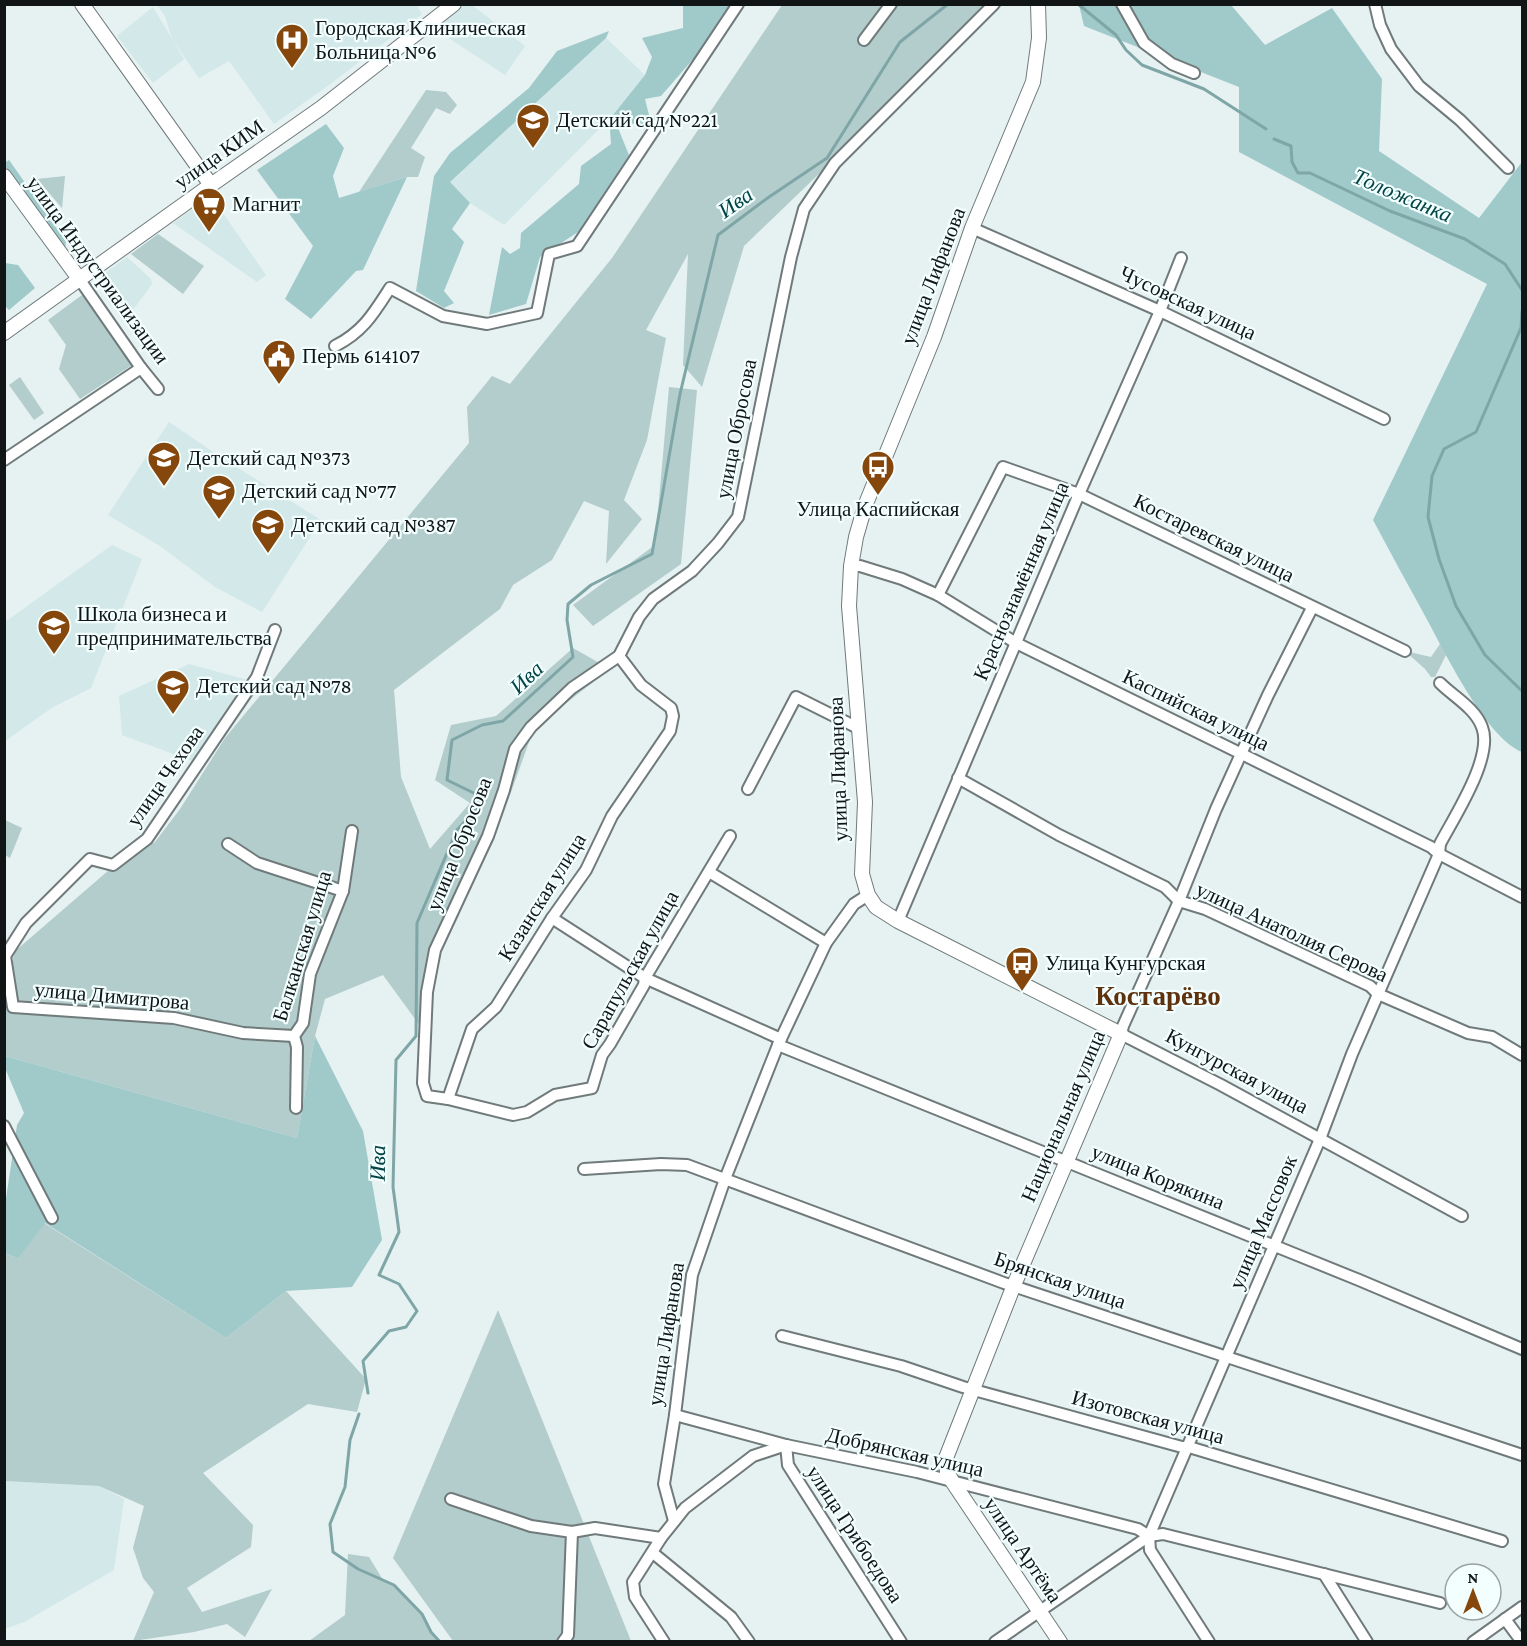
<svg xmlns="http://www.w3.org/2000/svg" width="1527" height="1646" viewBox="0 0 1527 1646" font-family="'Crimson Pro',serif">
	<style>
		.built { fill: #d3e8e8 }
		.green { fill: #b3cccc }
		.forest { fill: #a0c9ca }
		.lines { fill: none; stroke-linecap: round; stroke-linejoin: round }
		.stream { stroke: #7fa6a7; stroke-width: 3 }
		.minor-casing { stroke: #707a7a; stroke-width: 14 }
		.tertiary-casing { stroke: #707a7a; stroke-width: 16 }
		.minor { stroke: #fff; stroke-width: 10 }
		.tertiary { stroke: #fff; stroke-width: 14 }
		.labels { text-anchor: middle; stroke-width: 4.5; stroke-linejoin: round; paint-order: stroke }
		.poi-label { font-size: 21px; fill: #111515; stroke: #f3ffff; text-anchor: start }
		.street-label { font-size: 21px; fill: #111515; stroke: #f3ffff }
		.water-label { font-size: 22px; font-style: italic; fill: #034446; stroke: #f3ffff }
		.district-label { font-size: 27px; font-weight: bold; fill: #5e320d; stroke: #f3ffff }
	</style>
	<rect width="100%" height="100%" fill="#e6f1f2"/>
	<g class="built">
		<polygon points="416,4 422,14 329,85 274,124 229,61 199,78 172,39 165,16 157,5"/>
		<polygon points="465,5 472,5 525,46 505,75 450,39 441,24"/>
		<polygon points="153,7 184,59 153,83 117,36"/>
		<polygon points="606,38 645,75 613,115 504,225 470,203 449,183"/>
		<polygon points="211,196 266,275 257,282 173,223"/>
		<polygon points="127,257 151,279 152,284 124,322 96,280"/>
		<polygon points="169,422 222,458 321,520 262,612 215,587 160,546 108,515"/>
		<polygon points="112,545 142,559 91,688 53,707 5,741 5,622"/>
		<polygon points="189,664 248,680 195,762 122,735 119,696"/>
		<polygon points="4,1481 99,1486 124,1499 114,1570 24,1622 5,1629"/>
	</g>
	<g class="green">
		<polygon points="782,5 984,5 986,13 744,246 702,387 683,365 688,254 646,330 666,338 647,440 624,500 642,519 606,564 609,511 584,501 552,560 513,585 500,609 394,690 401,777 430,849 470,803 435,780 451,725 496,716 573,648 610,669 534,728 494,840 442,946 426,1034 383,975 325,999 315,1036 297,1138 5,1056 5,1016 14,952 109,870 155,842 180,809 225,738 469,443 467,407 492,376 510,384 612,258"/>
		<polygon points="426,90 446,92 457,105 450,114 436,108 411,148 425,157 418,177 407,177 359,192"/>
		<polygon points="65,176 62,208 37,179"/>
		<polygon points="158,234 204,266 183,294 131,254"/>
		<polygon points="82,295 132,365 80,399 59,369 66,345 48,320"/>
		<polygon points="20,377 44,413 34,420 9,385"/>
		<polygon points="669,387 697,390 681,564 593,626 573,605 655,545"/>
		<polygon points="1440,644 1446,655 1435,677 1431,677 1425,669 1405,651 1431,657"/>
		<polygon points="5,820 22,828 10,858 5,855"/>
		<polygon points="44,1223 226,1338 286,1291 366,1379 357,1412 308,1404 203,1473 253,1525 251,1547 187,1588 202,1612 272,1589 245,1637 227,1624 194,1632 133,1641 154,1592 143,1578 133,1548 144,1506 99,1486 5,1481 4,1252 18,1259"/>
		<polygon points="498,1310 631,1641 453,1641 393,1558"/>
		<polygon points="348,1554 369,1557 383,1580 394,1585 422,1614 431,1632 440,1641 309,1641 345,1615"/>
	</g>
	<g class="forest">
		<polygon points="683,5 729,5 694,58 661,96 645,99 649,115 645,129 613,115 645,75 652,57 642,38 683,28"/>
		<path d="M1079,5H1231L1265,45L1332,8L1382,79L1379,151L1479,218L1522,162V752C1485,737 1444,650 1424,614C1407,583 1390,552 1373,520L1487,284L1239,152V87L1084,26Z"/>
		<polygon points="609,31 606,38 450,182 470,203 452,229 464,242 444,291 454,303 444,308 416,291 434,176 450,153 529,88 557,51"/>
		<polygon points="616,123 629,155 578,232 540,257 526,304 489,315 502,247 510,254 520,248 521,233 579,184 581,166 611,144 610,130"/>
		<polygon points="326,124 344,148 333,176 339,198 407,177 363,270 356,271 311,319 285,299 313,246 257,170"/>
		<polygon points="9,160 66,241 65,250 5,166 4,163"/>
		<polygon points="5,263 18,265 35,288 9,310 5,306"/>
		<polygon points="315,1036 363,1131 382,1240 352,1287 286,1291 226,1338 45,1223 18,1259 4,1252 5,1205 17,1125 24,1113 5,1068 5,1056 297,1138"/>
	</g>
	<g class="lines">
		<g class="stream">
			<polyline points="1078,4 1116,35 1126,50 1142,65 1204,89 1266,129"/>
			<polyline points="1274,139 1291,146 1292,162 1298,173 1310,173 1390,211 1465,239 1505,264 1522,290"/>
			<polyline points="1522,311 1521,328 1476,432 1444,449 1432,476 1428,517 1439,559 1456,606 1485,655 1522,691"/>
			<polyline points="368,1393 363,1361 389,1331 406,1327 417,1311 399,1284 379,1275 399,1232 393,1187 396,1060 416,1036 417,923 457,830 486,799 447,780 452,740 482,725 503,721 573,657 567,620 568,604 591,585 652,554 680,394 718,235 769,197 827,158 900,42 948,4"/>
			<polyline points="359,1414 350,1440 345,1487 330,1524 333,1552 358,1569 394,1585 422,1614 431,1632 440,1642"/>
		</g>
		<defs>
			<g id="minor">
				<polyline points="1122,4 1144,43 1172,64 1194,73"/>
				<polyline points="1375,4 1380,25 1391,49 1419,86 1460,120 1508,168"/>
				<polyline points="864,40 891,4"/>
				<polyline points="972,228 1160,311 1384,419"/>
				<polyline points="80,280 141,368 158,389"/>
				<path d="M335,346C363,332 374,313 390,288L443,316L487,324L537,313L549,254L577,246L738,4"/>
				<polyline points="4,460 141,368"/>
				<polyline points="851,566 860,566 902,579 938,595 1016,643 1431,847 1439,854 1522,897"/>
				<polyline points="938,595 1003,467 1079,494 1405,651"/>
				<polyline points="1312,608 1268,695 1241,754 1216,809 1179,901 1123,1026 1121,1034 1221,1085 1462,1216"/>
				<polyline points="958,778 1059,835 1165,887 1179,901 1205,909 1370,986 1378,994 1468,1033 1492,1037 1522,1055"/>
				<polyline points="748,789 796,697 860,729"/>
				<polyline points="730,836 645,978 644,985 610,1044 602,1055 592,1088 555,1095 527,1112 513,1115 448,1099 427,1096 423,1083 427,992 435,950 488,836 504,790 515,749 531,727 572,688 619,656 639,617 653,599 692,571 718,543 738,517 791,257 804,209 835,163 994,4"/>
				<polyline points="228,844 257,863 343,891"/>
				<polyline points="709,872 826,943"/>
				<polyline points="552,918 645,978 781,1039"/>
				<polyline points="898,921 1079,494 1160,311 1181,258"/>
				<polyline points="5,956 26,923 90,859 113,865 147,839 257,677 275,630"/>
				<polyline points="5,956 13,1007 174,1018 243,1033 294,1036"/>
				<polyline points="778,1045 1359,1280 1522,1349"/>
				<polyline points="448,1099 472,1029 496,1007 552,918 586,870 612,816 670,731 673,716 671,708 641,685 619,656"/>
				<polyline points="296,1108 297,1047 294,1036 303,1023 310,974 343,891 352,831"/>
				<polyline points="4,1126 52,1218"/>
				<polyline points="584,1169 661,1164 687,1165 1004,1283 1522,1455"/>
				<polyline points="782,1336 901,1366 963,1387 1182,1447 1189,1447 1502,1541"/>
				<polyline points="675,1415 786,1445 917,1472 1138,1529 1149,1536 1163,1534 1440,1603"/>
				<polyline points="786,1445 788,1465 901,1642"/>
				<polyline points="451,1499 531,1526 572,1532 595,1528 661,1538"/>
				<polyline points="674,1521 664,1484 675,1415 692,1275 725,1179 778,1045 826,943 854,904 868,895"/>
				<polyline points="1149,1536 1150,1550 1209,1642"/>
				<polyline points="653,1553 731,1617 749,1642"/>
				<polyline points="1324,1574 1367,1642"/>
				<polyline points="1505,1619 1522,1642"/>
				<polyline points="563,1642 568,1635 572,1532"/>
				<polyline points="664,1642 635,1597 633,1582 661,1538 685,1508 753,1456 786,1445"/>
				<path d="M995,1642L1149,1536L1320,1139L1352,1054L1439,854L1440,844C1454,817 1494,757 1482,727C1475,708 1454,697 1440,683"/>
				<polyline points="1473,1642 1522,1607"/>
			</g>
			<g id="tertiary">
				<polyline points="82,4 211,185"/>
				<polyline points="1038,4 1039,38 1033,82 972,228 934,337 865,506 856,537 851,566 849,606 865,802 862,874 868,895 876,907 898,921 1121,1034 1014,1285 946,1458 947,1472 952,1481 1060,1642"/>
				<polyline points="4,176 80,280"/>
				<polyline points="4,333 211,185 321,108 454,4"/>
			</g>
		</defs>
		<use href="#minor" class="minor-casing"/>
		<use href="#tertiary" class="tertiary-casing"/>
		<use href="#minor" class="minor"/>
		<use href="#tertiary" class="tertiary"/>
	</g>
	<defs>
		<symbol id="hospital-pin" viewBox="-11 -11 22 30"><path d="M0 17L-7.5 6A9.5 9.5 0 1 1 7.5 6Z" fill="#86470d" stroke="#f3ffff"/><path d="M-5-5h3v3.5h4V-5h3V5h-3V1.5h-4V5h-3Z" fill="#fff"/></symbol>
		<symbol id="school-pin" viewBox="-11 -11 22 30"><path d="M0 17L-7.5 6A9.5 9.5 0 1 1 7.5 6Z" fill="#86470d" stroke="#f3ffff"/><path d="M0-5L7-2L0 1L-7-2ZM-4 1L0 2.5L4 1V4Q0 6-4 4Z" fill="#fff"/></symbol>
		<symbol id="supermarket-pin" viewBox="-11 -11 22 30"><path d="M0 17L-7.5 6A9.5 9.5 0 1 1 7.5 6Z" fill="#86470d" stroke="#f3ffff"/><path d="M-6-5.5h2.5l.6 2H6L4.5 2H-2.5L-4.4-4H-6ZM-1.5 3.2a1.3 1.3 0 1 0 .1 0ZM3 3.2a1.3 1.3 0 1 0 .1 0Z" fill="#fff"/></symbol>
		<symbol id="civic-pin" viewBox="-11 -11 22 30"><path d="M0 17L-7.5 6A9.5 9.5 0 1 1 7.5 6Z" fill="#86470d" stroke="#f3ffff"/><path d="M-.6-6.5H3V-4.5H.6V-3L4-1V1h2V6H-6V1h2V-1L-.6-3ZM-1.2 2.5V6h2.4V2.5Z" fill="#fff"/></symbol>
		<symbol id="bus-pin" viewBox="-11 -11 22 30"><path d="M0 17L-7.5 6A9.5 9.5 0 1 1 7.5 6Z" fill="#86470d" stroke="#f3ffff"/><path d="M-5-6H5V4H4V6H2V4H-2V6H-4V4H-5ZM-3.5-4V0h7V-4ZM-3.5 1.2v1.5H-2V1.2ZM2 1.2v1.5H3.5V1.2Z" fill="#fff"/></symbol>
	</defs>
	<g fill-rule="evenodd">
		<use href="#hospital-pin" x="273" y="21" width="38" height="52"/>
		<use href="#school-pin" x="514" y="101" width="38" height="52"/>
		<use href="#supermarket-pin" x="190" y="185" width="38" height="52"/>
		<use href="#civic-pin" x="260" y="337" width="38" height="52"/>
		<use href="#school-pin" x="145" y="439" width="38" height="52"/>
		<use href="#bus-pin" x="859" y="448" width="38" height="52"/>
		<use href="#school-pin" x="200" y="472" width="38" height="52"/>
		<use href="#school-pin" x="249" y="506" width="38" height="52"/>
		<use href="#school-pin" x="35" y="607" width="38" height="52"/>
		<use href="#school-pin" x="154" y="667" width="38" height="52"/>
		<use href="#bus-pin" x="1003" y="944" width="38" height="52"/>
	</g>
	<g class="labels">
		<g class="poi-label">
			<text x="315" y="35">Городская Клиническая<tspan x="315" dy="24">Больница №6</tspan></text>
			<text x="556" y="127">Детский сад №221</text>
			<text x="232" y="211">Магнит</text>
			<text x="302" y="363">Пермь 614107</text>
			<text x="187" y="465">Детский сад №373</text>
			<text x="242" y="498">Детский сад №77</text>
			<text x="878" y="516" text-anchor="middle">Улица Каспийская</text>
			<text x="291" y="532">Детский сад №387</text>
			<text x="77" y="621">Школа бизнеса и<tspan x="77" dy="24">предпринимательства</tspan></text>
			<text x="196" y="693">Детский сад №78</text>
			<text x="1045" y="970">Улица Кунгурская</text>
		</g>
		<g class="street-label">
			<text transform="translate(219 154) rotate(-35)" y="7">улица КИМ</text>
			<text transform="translate(98 270) rotate(54)" y="7">улица Индустриализации</text>
			<text transform="translate(933 276) rotate(-69)" y="7">улица Лифанова</text>
			<text transform="translate(1188 303) rotate(25)" y="7">Чусовская улица</text>
			<text transform="translate(736 429) rotate(-79)" y="7">улица Обросова</text>
			<text transform="translate(1214 538) rotate(26)" y="7">Костаревская улица</text>
			<text transform="translate(1021 581) rotate(-67)" y="7">Краснознамённая улица</text>
			<text transform="translate(1196 710) rotate(26)" y="7">Каспийская улица</text>
			<text transform="translate(838 769) rotate(-92)" y="7">улица Лифанова</text>
			<text transform="translate(165 776) rotate(-55)" y="7">улица Чехова</text>
			<text transform="translate(459 844) rotate(-68)" y="7">улица Обросова</text>
			<text transform="translate(542 897) rotate(-58)" y="7">Казанская улица</text>
			<text transform="translate(1292 932) rotate(25)" y="7">улица Анатолия Серова</text>
			<text transform="translate(302 946) rotate(-73)" y="7">Балканская улица</text>
			<text transform="translate(630 970) rotate(-61)" y="7">Сарапульская улица</text>
			<text transform="translate(112 996) rotate(5)" y="7">улица Димитрова</text>
			<text transform="translate(1237 1071) rotate(28)" y="7">Кунгурская улица</text>
			<text transform="translate(1063 1116) rotate(-67)" y="7">Национальная улица</text>
			<text transform="translate(1158 1177) rotate(22)" y="7">улица Корякина</text>
			<text transform="translate(1263 1222) rotate(-67)" y="7">улица Массовок</text>
			<text transform="translate(1060 1280) rotate(19)" y="7">Брянская улица</text>
			<text transform="translate(666 1334) rotate(-81)" y="7">улица Лифанова</text>
			<text transform="translate(1148 1417) rotate(15)" y="7">Изотовская улица</text>
			<text transform="translate(905 1452) rotate(13)" y="7">Добрянская улица</text>
			<text transform="translate(855 1534) rotate(57)" y="7">улица Грибоедова</text>
			<text transform="translate(1023 1550) rotate(56)" y="7">улица Артёма</text>
		</g>
		<g class="water-label">
			<text transform="translate(1403 195) rotate(23)" y="8">Толожанка</text>
			<text transform="translate(735 202) rotate(-35)" y="8">Ива</text>
			<text transform="translate(526 677) rotate(-43)" y="8">Ива</text>
			<text transform="translate(377 1163) rotate(-89)" y="8">Ива</text>
		</g>
		<g class="district-label">
			<text x="1158" y="1005">Костарёво</text>
		</g>
	</g>
	<rect width="1527" height="1646" fill="none" stroke="#111515" stroke-width="12"/>
	<g transform="translate(1473 1592)"><circle r="28" fill="#f3ffff" stroke="#99a1a1" stroke-width="1.5"/>
	<path d="M0-4.5L10 22L0 15L-10 22Z" fill="#86470d"/>
	<text y="-9" font-size="16" font-weight="bold" text-anchor="middle" fill="#111515">N</text>
	</g>
</svg>
